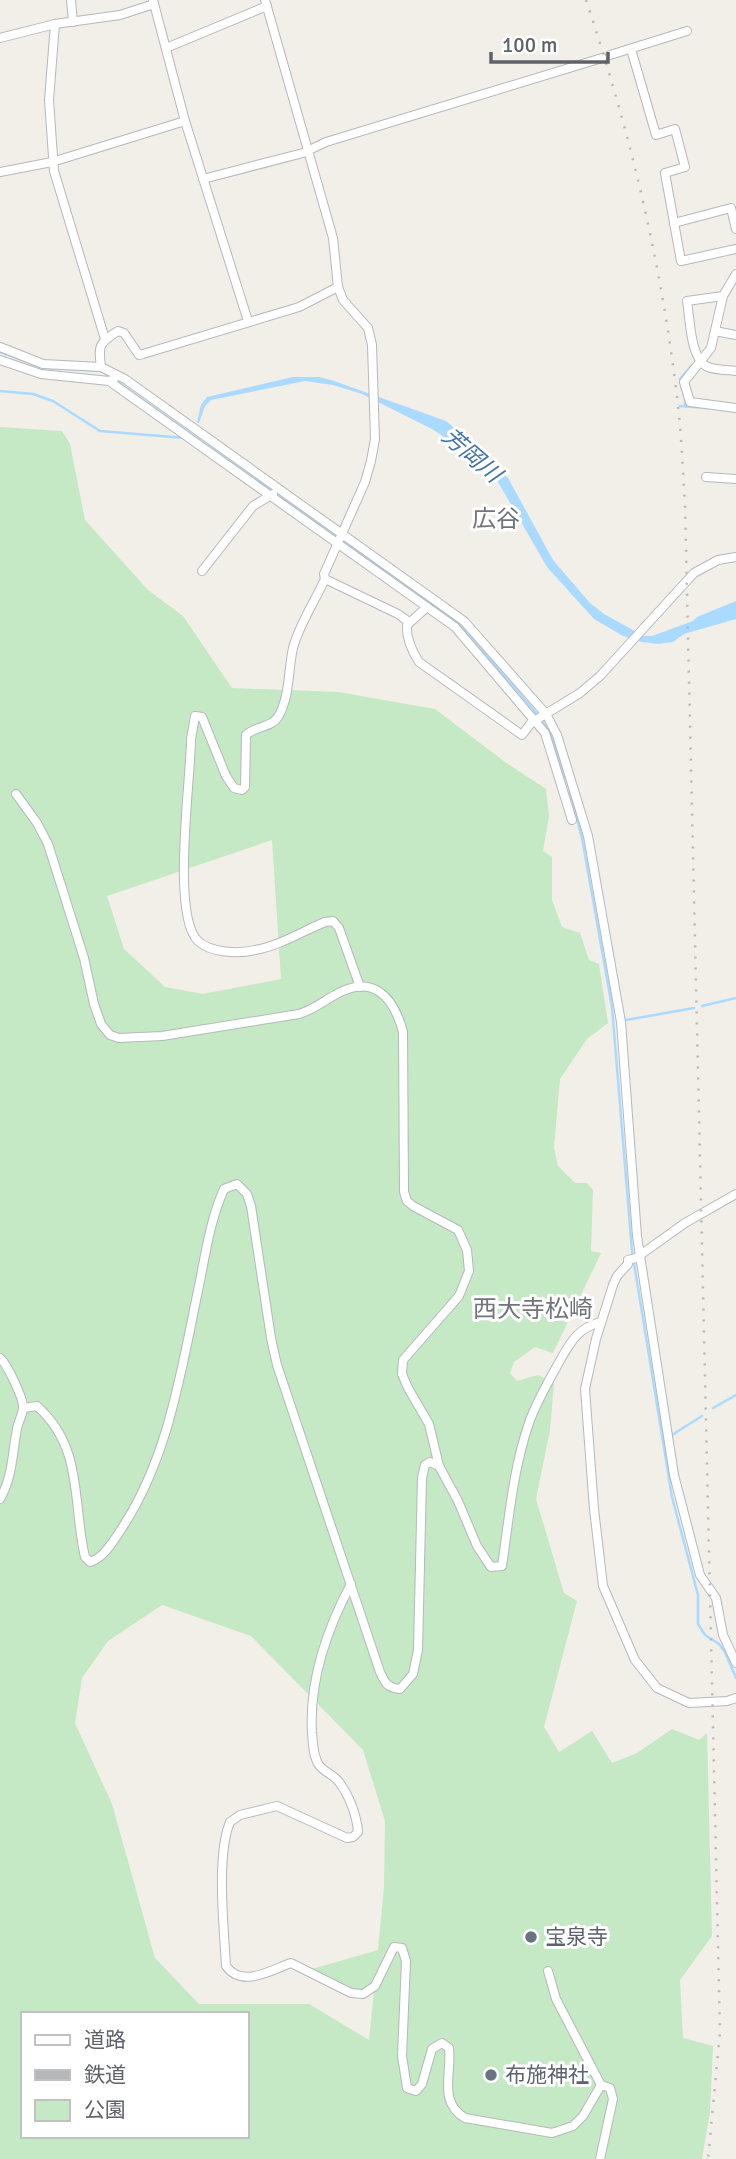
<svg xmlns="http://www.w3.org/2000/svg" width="736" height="2159" viewBox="0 0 736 2159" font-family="Signika,'Noto Sans JP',sans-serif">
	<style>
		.green { fill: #c5e8c5; fill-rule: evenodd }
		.water { fill: #aadaff }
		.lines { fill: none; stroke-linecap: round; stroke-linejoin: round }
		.stream { stroke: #aadaff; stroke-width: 2.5 }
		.minor-casing { stroke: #b5b8bc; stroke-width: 10 }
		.minor { stroke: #fff; stroke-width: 8 }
		.rail { stroke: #b6b7b8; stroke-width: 2.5; stroke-dasharray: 2 9; stroke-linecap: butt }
		.worship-dot { fill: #6b7280; stroke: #fff; stroke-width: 2.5 }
		.labels { text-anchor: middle; stroke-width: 6; stroke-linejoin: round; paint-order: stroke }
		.worship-label { font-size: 21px; fill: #5b616d; stroke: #fff; text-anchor: start }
		.water-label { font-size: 23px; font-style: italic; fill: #4174aa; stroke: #fff }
		.quarter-label { font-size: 24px; fill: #70757a; stroke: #fff }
	</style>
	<rect width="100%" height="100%" fill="#f1efe8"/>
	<path class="green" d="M0,427L62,431L70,444L85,520L148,590L183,616L232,688L338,692L435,709L505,762L546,789L549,816L543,851L552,857V900L562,927L580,933L589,960L599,964L608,1023L587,1039L560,1079L554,1148L558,1166L575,1183H587L593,1190L591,1251L601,1253L553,1353L535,1347L514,1362L510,1373L517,1381L538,1375L554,1383L550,1430L536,1499L564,1593L577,1601L544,1727L559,1752L592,1731L612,1763L637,1753L672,1729L699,1740L707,1733L712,1936L680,1980L683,2038L713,2046L710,2112L702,2159H0ZM272,840L281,979L203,994L165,987L124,949L107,896ZM162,1605L251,1636L363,1750L385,1821L384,1887L378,1950L312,1969L349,1990H363L375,1981L369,2040L309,2004H199L155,1958L112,1804L75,1723L82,1678L108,1641ZM23,2014H247V2136H23Z"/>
	<polygon class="water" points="293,377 319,377 334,381 446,421 492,460 508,478 553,560 590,603 604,614 644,636 652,636 693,621 697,617 736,601 736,619 684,634 673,642 658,644 642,642 623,636 594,619 547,567 494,475 479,460 432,429 362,394 333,385 305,381 211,400 205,406 199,423 197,422 201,405 207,397"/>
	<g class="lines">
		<g class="stream">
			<polyline points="0,352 39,366"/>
			<polyline points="49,368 101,371 111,377"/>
			<polyline points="116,381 459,624 533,709 549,731 568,784 582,838 612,1007 632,1251 672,1497 698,1595 698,1624 705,1635 719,1644 725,1652 736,1678"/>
			<polyline points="682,389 680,379 692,365"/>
			<polyline points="0,391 33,394 53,401 100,431 185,438"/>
			<polyline points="685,396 685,406"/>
			<polyline points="680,406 708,408"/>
			<polyline points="702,1006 736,998"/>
			<polyline points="626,1020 694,1008"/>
			<polyline points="713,1408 736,1395"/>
			<polyline points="672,1435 702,1416"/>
		</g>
		<defs>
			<g id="minor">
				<polyline points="71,0 73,22"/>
				<polyline points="153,0 185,121 248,321"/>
				<polyline points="265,0 333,238 338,287 343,300 368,328 372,345 375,439 371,461 365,482 324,574 325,579 398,614 409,622"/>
				<polyline points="55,24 49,100 54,171 105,339"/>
				<polyline points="0,38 55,24 120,15 154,4"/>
				<polyline points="166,48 267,6"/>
				<polyline points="631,49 656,135 675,129 685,167 665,173 681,261 736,249"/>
				<polyline points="610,55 687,31"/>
				<polyline points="0,172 52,162 185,121"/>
				<polyline points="203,179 303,153 326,142 602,58"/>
				<polyline points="674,223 731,208 736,229"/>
				<polyline points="736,274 723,296 711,348 684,382 690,402 736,408"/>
				<path d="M723,296L687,301C690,318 690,360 708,367C716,370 727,370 736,371"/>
				<polyline points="715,331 736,335"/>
				<polyline points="0,347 43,364 101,367 125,379 464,621 546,714 557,735 588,836 621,1022 637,1236 674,1475 700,1575 716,1598 723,1635 736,1663"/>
				<polyline points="0,360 41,374 109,381 114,379"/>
				<path d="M101,367C98,345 99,343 118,331L124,333L139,355L143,354L299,307L338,287"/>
				<polyline points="109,381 455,627 545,733 572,820"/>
				<polyline points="706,477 736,479"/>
				<polyline points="202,571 253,506 273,494"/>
				<path d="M325,579C315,601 299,625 293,648C288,670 290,697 278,717C271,728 255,726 246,735L245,787L242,790L234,788L226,776L202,717L195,716L191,739C191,778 171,915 198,941C211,953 238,954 255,950C279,946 303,931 325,922L333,921L339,928L360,987"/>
				<path d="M427,607L407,625C406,639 412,651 419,662L522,735L531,723L580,693L600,676L694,573L718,560L736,557"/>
				<path d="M16,794L37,823L48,844L84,958L94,1004L101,1024L110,1035L119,1038L162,1036L299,1014C312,1010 321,1003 333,996C372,973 393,995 403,1032L404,1192L407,1201L413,1206L458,1230L467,1250L469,1271L459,1296L403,1360L402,1374L408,1388L429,1424L439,1466L458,1501L477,1546L491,1567L502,1566C509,1519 513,1469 529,1423C536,1403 547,1384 557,1366C569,1345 576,1328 601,1322"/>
				<polyline points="736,1194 685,1223 636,1258 628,1260 628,1264 617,1276 613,1285 596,1339 585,1389 594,1509 603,1586 635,1660 657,1688 689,1703 727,1701 736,1698"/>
				<path d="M0,1358C7,1364 24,1399 23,1408C23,1414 18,1422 17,1429C12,1454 13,1476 0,1499"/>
				<path d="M23,1408L37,1406C84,1448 72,1502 85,1557L90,1562C104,1558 114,1540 122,1528C170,1455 182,1365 200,1281C206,1250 211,1218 224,1189L237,1184L247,1194L251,1206L271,1338L277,1365L380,1672C385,1683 387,1688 400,1689L413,1674L418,1650L422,1478L425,1465L430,1462L439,1466"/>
				<path d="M351,1584C327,1629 309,1682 312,1733C313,1744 313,1756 319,1765C324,1772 334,1775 339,1782C349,1795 357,1816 358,1832L353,1837L347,1838L277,1806L240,1815L230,1822C216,1856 224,1928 226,1966C242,1988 269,1971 291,1963L351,1993L363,1994L375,1986L394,1947L402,1948L406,1961L402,2056L407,2088L416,2091L422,2084L432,2049L442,2043L449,2048C452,2074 438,2102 465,2118L552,2133L573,2126L583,2116L601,2085L610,2088L613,2099L600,2159"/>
				<polyline points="548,1971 556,1999 601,2085"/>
			</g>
		</defs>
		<use href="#minor" class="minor-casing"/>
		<use href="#minor" class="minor"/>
		<path class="rail" d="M586,0C631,135 664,273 679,415C682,445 683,475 685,505L720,2032L708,2159"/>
	</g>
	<g class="worship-dot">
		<circle cx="531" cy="1937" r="7"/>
		<circle cx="491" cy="2075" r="7"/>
	</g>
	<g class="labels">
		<g class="worship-label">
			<text x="545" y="1944">宝泉寺</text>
			<text x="505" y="2082">布施神社</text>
		</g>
		<g class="water-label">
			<text transform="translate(472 455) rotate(41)" y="8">芳岡川</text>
		</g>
		<g class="quarter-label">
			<text x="496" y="527">広谷</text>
			<text x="533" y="1317">西大寺松崎</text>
		</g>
	</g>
	<rect x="21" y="2012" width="228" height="126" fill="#ffffff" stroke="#bfc1c3" stroke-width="2"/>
	<rect x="35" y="2035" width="35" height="10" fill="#ffffff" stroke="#bfc1c3" stroke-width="2"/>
	<text x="84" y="2047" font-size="21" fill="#5f6368">道路</text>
	<rect x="35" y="2070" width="35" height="10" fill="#b6b7b8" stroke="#bfc1c3" stroke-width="2"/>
	<text x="84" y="2082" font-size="21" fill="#5f6368">鉄道</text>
	<rect x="35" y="2100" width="35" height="21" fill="#c5e8c5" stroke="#bfc1c3" stroke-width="2"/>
	<text x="84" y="2117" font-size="21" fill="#5f6368">公園</text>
	<path d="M491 52v10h117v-10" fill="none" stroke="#5f6368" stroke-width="3.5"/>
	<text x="502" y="52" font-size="21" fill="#5f6368" stroke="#ffffff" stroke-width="5" paint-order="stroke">100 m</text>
</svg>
